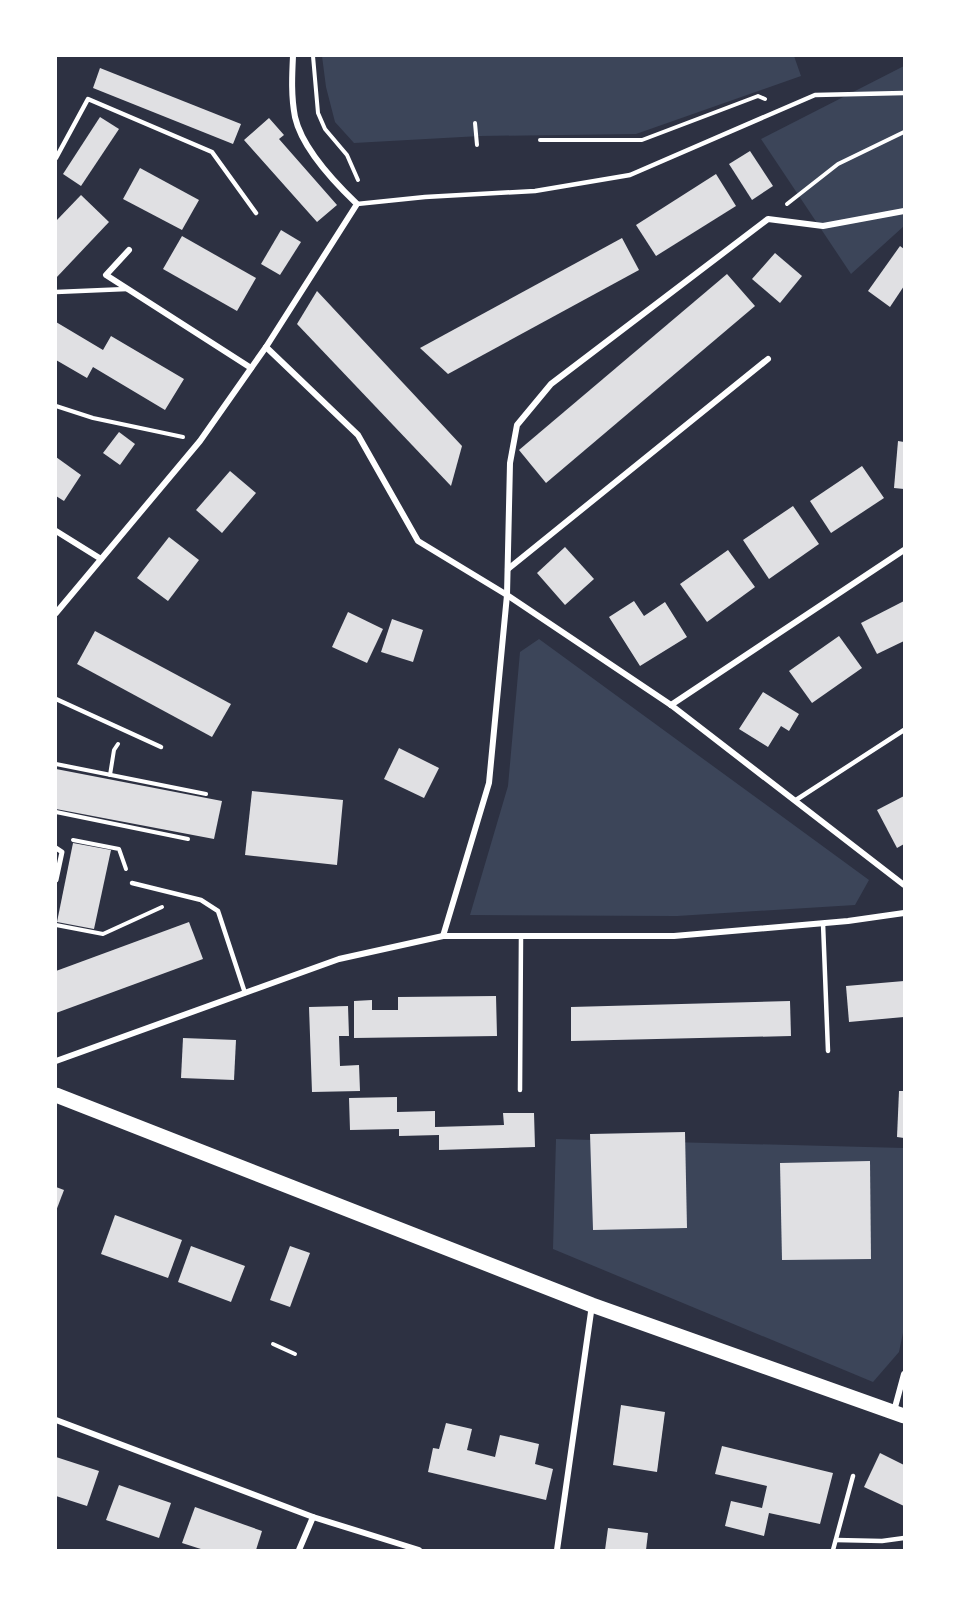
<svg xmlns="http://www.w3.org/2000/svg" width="960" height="1606" viewBox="0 0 960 1606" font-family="'Crimson Pro',serif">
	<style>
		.green { fill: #3c4559 }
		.building { fill: #e0e0e3 }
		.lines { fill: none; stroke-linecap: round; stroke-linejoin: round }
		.path { stroke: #fff; stroke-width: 4 }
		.service { stroke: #fff; stroke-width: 4.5 }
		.pedestrian { stroke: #fff; stroke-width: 5 }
		.minor { stroke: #fff; stroke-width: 6 }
		.primary { stroke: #fff; stroke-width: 15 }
	</style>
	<rect width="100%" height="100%" fill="#2d3142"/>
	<g class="green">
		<polygon points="322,56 794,56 801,76 636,134 480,136 354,143 335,122 326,87"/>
		<polygon points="904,66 904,226 851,274 761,139"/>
		<polygon points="539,639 869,880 855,905 677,916 470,915 508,786 520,652"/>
		<polygon points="556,1139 904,1148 904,1328 899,1352 873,1382 553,1249"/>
	</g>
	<g class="building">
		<polygon points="100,68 241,124 233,144 93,88"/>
		<polygon points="100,117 119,129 81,186 63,174"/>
		<polygon points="269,118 284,135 279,139 337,205 317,222 244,140"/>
		<polygon points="750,151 773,186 752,200 729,164"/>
		<polygon points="140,168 199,200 182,230 123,199"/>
		<polygon points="716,174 736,206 656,256 636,225"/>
		<polygon points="81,195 109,222 56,278 56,221"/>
		<polygon points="281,230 301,242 280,275 261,264"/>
		<polygon points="182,236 256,278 237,311 163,269"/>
		<polygon points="622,238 639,270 448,374 420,348"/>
		<polygon points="900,246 904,249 904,286 890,307 868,291"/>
		<polygon points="775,253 802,276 780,303 752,279"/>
		<polygon points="727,274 755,306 546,483 519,450"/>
		<polygon points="317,291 462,446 451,486 297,324"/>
		<polygon points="56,322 103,350 111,336 184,379 165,410 93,367 87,378 56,360"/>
		<polygon points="119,432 135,444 120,465 103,453"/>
		<polygon points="898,441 904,442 904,489 894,488"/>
		<polygon points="56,457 81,475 64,501 56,496"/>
		<polygon points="862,466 884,498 831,533 810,501"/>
		<polygon points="230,471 256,493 222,533 196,510"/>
		<polygon points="793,506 819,544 769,579 743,540"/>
		<polygon points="169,537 199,560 168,601 137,578"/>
		<polygon points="565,547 594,579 565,605 537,573"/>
		<polygon points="728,550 755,587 707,622 680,584"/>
		<polygon points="634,601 644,616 665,602 687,637 640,666 609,617"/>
		<polygon points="904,601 904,641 877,654 861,623"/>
		<polygon points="348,612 383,629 367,663 332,647"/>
		<polygon points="392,619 423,630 413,662 381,652"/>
		<polygon points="95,631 231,704 212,737 77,664"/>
		<polygon points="839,636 862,668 812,703 789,671"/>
		<polygon points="763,692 799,714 789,731 781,726 768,747 739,729"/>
		<polygon points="399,748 439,768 424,798 384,779"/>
		<polygon points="56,769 222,801 214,839 56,809"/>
		<polygon points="252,791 343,800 337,865 245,855"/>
		<polygon points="904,796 904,844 897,848 877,810"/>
		<polygon points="73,843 111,850 94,929 57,922"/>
		<polygon points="189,922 203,959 56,1013 56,971"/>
		<polygon points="904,981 904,1017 849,1022 846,986"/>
		<polygon points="496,996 497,1036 354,1038 354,1001 372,1000 372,1010 398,1010 398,997"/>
		<polygon points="790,1001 791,1036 571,1041 571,1007"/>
		<polygon points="348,1006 349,1036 339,1036 340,1066 359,1065 360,1091 312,1092 309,1007"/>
		<polygon points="183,1038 236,1040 234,1080 181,1078"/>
		<polygon points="899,1091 904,1091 904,1138 897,1137"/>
		<polygon points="397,1097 397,1112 435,1111 435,1127 504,1125 503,1113 534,1113 535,1147 439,1150 439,1135 399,1136 399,1129 350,1130 349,1098"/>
		<polygon points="685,1132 687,1228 593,1230 590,1134"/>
		<polygon points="870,1161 871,1259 782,1260 780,1163"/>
		<polygon points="56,1187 64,1190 56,1211"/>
		<polygon points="115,1215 182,1240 168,1278 101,1254"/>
		<polygon points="191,1246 245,1266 231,1302 178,1282"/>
		<polygon points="290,1246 310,1253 290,1307 270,1300"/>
		<polygon points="621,1405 665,1412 657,1472 613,1465"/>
		<polygon points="446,1423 472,1429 467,1450 495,1457 500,1435 539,1444 535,1464 553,1469 546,1500 428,1472 433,1448 439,1449"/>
		<polygon points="722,1446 833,1473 820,1524 769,1513 764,1536 725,1526 731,1501 762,1508 767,1486 715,1474"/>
		<polygon points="880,1453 904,1465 904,1506 864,1487"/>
		<polygon points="56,1457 99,1471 87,1506 56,1496"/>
		<polygon points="119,1485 171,1503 159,1538 106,1520"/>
		<polygon points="195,1507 262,1531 256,1550 204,1550 182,1543"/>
		<polygon points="608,1528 648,1533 646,1550 605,1550"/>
	</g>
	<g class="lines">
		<g class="path">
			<polyline points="313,56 318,113 325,129 347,155 358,180"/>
			<polyline points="475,123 477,145"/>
			<polyline points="540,140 642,140 758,96 765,99"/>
			<polyline points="787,204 838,164 904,132"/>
			<polyline points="56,406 93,418 183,437"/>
			<polyline points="56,764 206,794"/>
			<polyline points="110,775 114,750 118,744"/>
			<polyline points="56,812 188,839"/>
			<polyline points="73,840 119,849 126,869"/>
			<polyline points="56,925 103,934 162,907"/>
			<polyline points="273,1344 295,1354"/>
		</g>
		<g class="service">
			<polyline points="56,158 88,99 212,152 256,213"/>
			<polyline points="357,204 425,197 535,191 630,175 815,95 904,93"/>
			<polyline points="56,292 127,289"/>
			<polyline points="56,699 161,747"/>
			<polyline points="796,800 904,730"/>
			<polyline points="132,883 201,900 218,911 245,993"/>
			<polyline points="823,923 828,1051"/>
			<polyline points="520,1090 521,936"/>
			<polyline points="836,1540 882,1541 904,1538"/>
			<polyline points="833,1550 853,1476"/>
		</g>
		<polyline class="pedestrian" points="56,848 62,852 56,880"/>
		<g class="minor">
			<polyline points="129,250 106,275 251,368"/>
			<polyline points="266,347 358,435 418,541 507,595 671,705 904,885"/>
			<polyline points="56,531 101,559"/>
			<polyline points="508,569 768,359"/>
			<path d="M56,613L200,441L266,347L357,204C335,183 302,148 295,117C291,96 292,76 293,56"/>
			<polyline points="671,705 904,550"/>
			<polyline points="443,936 489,783 507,595 510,463 517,425 551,384 768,219 823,226 904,211"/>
			<polyline points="56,1061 339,959 443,936 674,936 848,921 904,913"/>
			<polyline points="894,1411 904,1374"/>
			<polyline points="56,1420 313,1517 419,1550"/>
			<polyline points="299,1550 313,1517"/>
			<polyline points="557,1550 592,1305"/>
		</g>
		<polyline class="primary" points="56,1095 592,1305 904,1416"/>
	</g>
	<rect width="960" height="1606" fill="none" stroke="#ffffff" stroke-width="114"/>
</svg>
